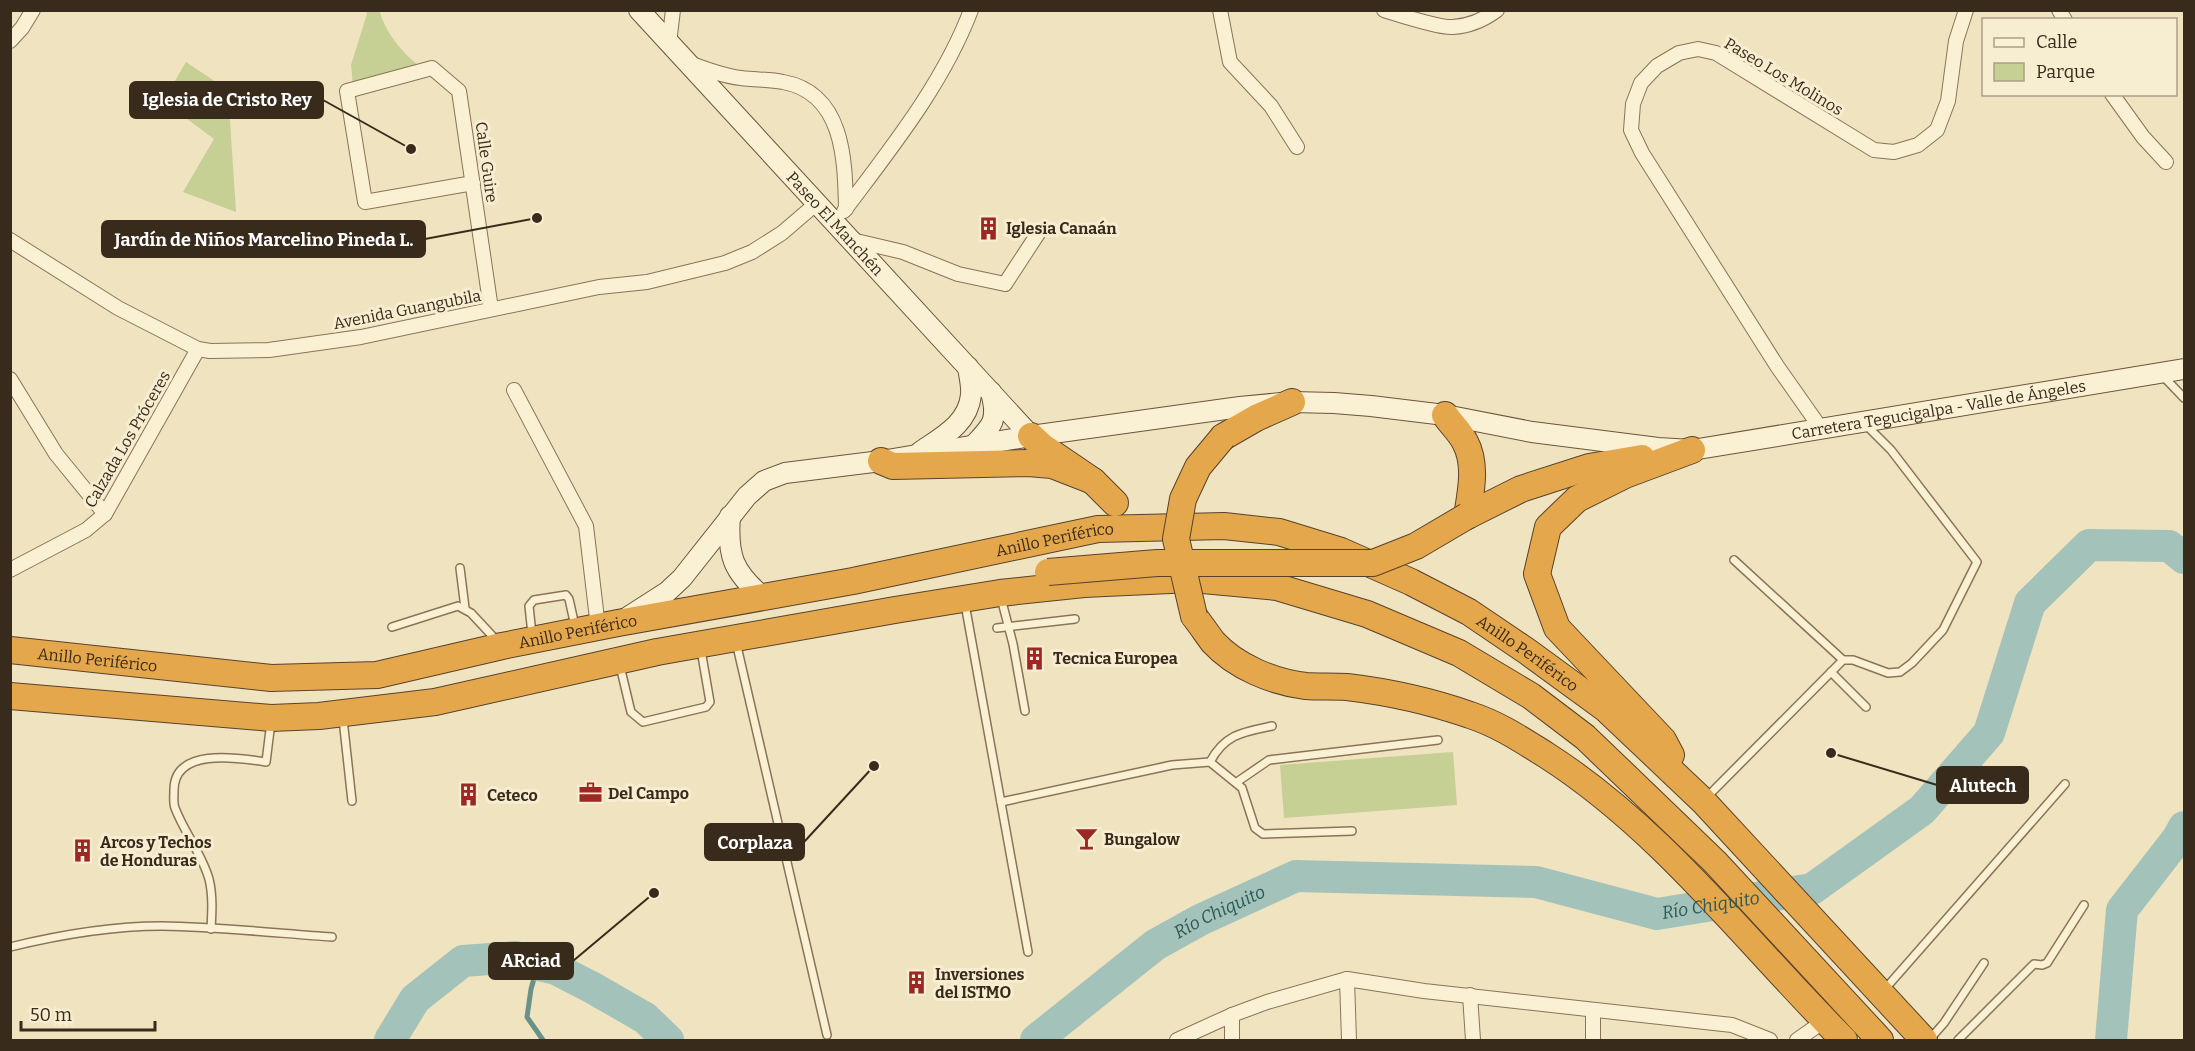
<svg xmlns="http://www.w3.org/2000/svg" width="2195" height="1051" viewBox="0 0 2195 1051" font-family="Bitter,serif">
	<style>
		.green { fill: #c6cf94 }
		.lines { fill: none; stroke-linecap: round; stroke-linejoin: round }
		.stream { stroke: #6a9188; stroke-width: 5 }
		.river { stroke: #a3c2ba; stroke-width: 32 }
		.lane-casing { stroke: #8a7457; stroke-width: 10 }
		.street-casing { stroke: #8a7457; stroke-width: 16 }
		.secondary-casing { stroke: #6c553b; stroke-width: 22 }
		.highway-casing { stroke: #58422c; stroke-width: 28 }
		.lane { stroke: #faf0d4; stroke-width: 7 }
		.street { stroke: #faf0d4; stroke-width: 14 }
		.secondary { stroke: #faf0d4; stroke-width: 20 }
		.highway { stroke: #e4a74c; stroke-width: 26 }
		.highway-bridge-casing { stroke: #58422c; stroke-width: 28; stroke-linecap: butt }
		.highway-bridge { stroke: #e4a74c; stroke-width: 26 }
		.labels { text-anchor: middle; stroke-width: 6; stroke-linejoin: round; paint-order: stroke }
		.street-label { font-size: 16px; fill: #392b1c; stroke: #f7edd0 }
		.poi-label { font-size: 16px; font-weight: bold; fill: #392b1c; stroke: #f7edd0; text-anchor: start }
		.water-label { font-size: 18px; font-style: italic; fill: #2b5a58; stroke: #f7edd0 }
		.leader { fill: none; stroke: #392b1c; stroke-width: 2 }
		.callout-dot { fill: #392b1c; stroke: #f7edd0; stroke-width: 2 }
		.callout { fill: #392b1c; stroke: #392b1c; stroke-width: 2 }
		.callout-label { font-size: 18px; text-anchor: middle; font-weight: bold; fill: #fff }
	</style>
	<rect width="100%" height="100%" fill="#f0e3c0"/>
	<g class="green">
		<path d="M379,10C386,34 401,51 420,67L353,85L351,65L367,14L366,11Z"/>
		<polygon points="186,62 228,90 236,212 183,192 214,139 163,101"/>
		<polygon points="1453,752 1457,805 1284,818 1280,765"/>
	</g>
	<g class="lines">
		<polyline class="stream" points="538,965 531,989 527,1017 543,1040"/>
		<g class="river">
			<polyline points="390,1040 415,999 463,961 516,957 538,965 556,969 591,987 645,1018 668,1040"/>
			<path id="s1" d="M1036,1040L1155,945L1200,920L1296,876L1536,882L1657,914L1812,889L1922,810L1989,733L2030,603L2089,545L2169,546L2184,558"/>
			<polyline points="2111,1040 2122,910 2178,838 2184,827"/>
		</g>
		<defs>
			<g id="lane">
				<polyline points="2162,375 2184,398"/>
				<polyline points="1734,560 1843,660"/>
				<polyline points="460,568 465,608"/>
				<polyline points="1001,598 1013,644 1025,711"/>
				<polyline points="965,604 1028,952"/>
				<polyline points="392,627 458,606 471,613 498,642"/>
				<polyline points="997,628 1075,619"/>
				<polyline points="532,634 529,606 534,600 566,595 569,599 575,626"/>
				<polyline points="736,642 827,1035"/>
				<polyline points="620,666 631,712 643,722 706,707 710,702 701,650"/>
				<polyline points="1831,672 1866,707"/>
				<polyline points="343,719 352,801"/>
				<polyline points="1210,762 1242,788 1255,828 1263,834 1352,831"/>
				<polyline points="1237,782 1269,760 1438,740"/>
				<polyline points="1706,798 1843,660 1853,660 1888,673 1900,672 1912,663 1943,630 1977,562 1891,450 1865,424"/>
				<path d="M1001,802L1172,765L1210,762C1225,734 1243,732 1272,726"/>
				<path d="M211,929C212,912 213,895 209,879C202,854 184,832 175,808C173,803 174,796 174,790C174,747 239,758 266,762L271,722"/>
				<path d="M10,947C59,935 111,926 162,926C218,927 276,933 332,937"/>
				<polyline points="1885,989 2065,784"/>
				<polyline points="1930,1039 1944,1023 1984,963"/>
				<polyline points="1958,1040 2034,964 2042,965 2047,963 2084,905"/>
			</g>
			<g id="street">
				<polyline points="1220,10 1230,62 1271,106 1297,147"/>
				<path d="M1384,10C1400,15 1439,28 1453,27C1469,26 1485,19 1497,10"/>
				<polyline points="2059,10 2065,20"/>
				<polyline points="10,41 22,28 33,10"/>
				<polyline points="669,43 673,10"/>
				<path d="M692,64C708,70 724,76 741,78C755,80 769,79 783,82C844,93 845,160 846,209"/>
				<polyline points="2112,94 2143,137 2166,162"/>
				<polyline points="473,183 365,202 347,91 432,68 459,91 491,309"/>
				<path d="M844,211C891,148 943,84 971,10"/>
				<polyline points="10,240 118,308 198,349 210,351 269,350 361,337 599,287 647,282 725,263 752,252 782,233 817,203"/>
				<polyline points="852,240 903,252 958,274 1005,284 1039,232"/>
				<polyline points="10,379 56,454 105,514"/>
				<polyline points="514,390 586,526 598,627"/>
				<polyline points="1822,430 1777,366 1642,153 1631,130 1633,104 1641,83 1657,66 1679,53 1698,49 1716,53 1874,150 1894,152 1918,145 1937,130 1948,101 1956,41 1966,10"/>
				<polyline points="10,570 86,530 105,514 198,349"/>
				<polyline points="1347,979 1349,1040"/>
				<polyline points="1470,995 1473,1040"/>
				<polyline points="1177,1040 1232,1015 1267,1002 1347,979 1424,991 1732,1025 1770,1040"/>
				<polyline points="1232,1040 1232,1015"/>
				<polyline points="1593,1040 1593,1010"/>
				<polyline points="1797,1040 1824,1021"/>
			</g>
			<g id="secondary">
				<path id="s2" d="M639,10L1031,436"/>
				<path d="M972,447C992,426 999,421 991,392"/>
				<path d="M920,452C942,437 968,424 971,395C972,386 969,375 968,367"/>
				<path d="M730,516C727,556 733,572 764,598"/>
				<path id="s3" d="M628,617L667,592L682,578L747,496L764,481L785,473L881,461L1031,436L1240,407L1292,402L1334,403L1371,406L1445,415L1532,432L1658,448L1692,450L2184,369"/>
			</g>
			<g id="highway">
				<path d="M1445,415C1451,424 1460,432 1465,442C1477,464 1471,492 1467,516"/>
				<polyline points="1031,436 1043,447 1093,481 1115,503"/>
				<polyline points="1223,437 1256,418 1292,402"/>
				<polyline points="881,461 893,466 1028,463 1052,465 1093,481"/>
				<polyline points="1467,516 1521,489 1589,467 1642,458"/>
				<path d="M1194,616C1201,625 1207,634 1213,642C1236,667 1273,682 1306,686C1319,687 1333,686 1347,687C1389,692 1430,701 1470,715C1498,724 1522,740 1546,755C1663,830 1747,943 1844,1040"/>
				<path id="s4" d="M10,650L271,678L377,675L502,646L618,623L853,581L1098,529L1224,526L1279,532L1341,551L1411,582L1469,612L1528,652L1606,709L1703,801L1924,1040"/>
				<polyline points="10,696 271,718 319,716 435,702 657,652 895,610 1000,593 1084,584 1192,579 1277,587 1367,614 1459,653 1531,696 1585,737 1715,862 1880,1040"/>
				<polyline points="1671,755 1663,740 1557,628 1537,574 1548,527 1577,499 1625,475 1692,450"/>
			</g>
		</defs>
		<use href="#lane" class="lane-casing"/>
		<use href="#street" class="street-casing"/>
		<use href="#secondary" class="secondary-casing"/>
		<use href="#highway" class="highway-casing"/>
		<use href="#lane" class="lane"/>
		<use href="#street" class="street"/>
		<use href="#secondary" class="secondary"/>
		<use href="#highway" class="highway"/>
		<defs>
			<g id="highway-bridge">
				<polyline points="1048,572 1157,563 1373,563 1416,546 1467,516"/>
				<polyline points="1194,616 1176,539 1183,499 1198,467 1223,437"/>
			</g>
		</defs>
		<use href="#highway-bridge" class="highway-bridge-casing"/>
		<use href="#highway-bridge" class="highway-bridge"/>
	</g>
	<defs>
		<symbol id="building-bare" viewBox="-9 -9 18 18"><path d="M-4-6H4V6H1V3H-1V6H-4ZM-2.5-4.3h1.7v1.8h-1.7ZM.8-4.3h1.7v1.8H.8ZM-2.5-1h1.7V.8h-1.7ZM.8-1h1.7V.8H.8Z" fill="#9c2724" stroke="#f7edd0" stroke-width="2.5" paint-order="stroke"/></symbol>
		<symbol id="office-bare" viewBox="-9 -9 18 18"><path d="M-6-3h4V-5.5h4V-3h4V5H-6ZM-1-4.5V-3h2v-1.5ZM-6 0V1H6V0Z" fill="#9c2724" stroke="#f7edd0" stroke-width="2.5" paint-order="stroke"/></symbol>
		<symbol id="bar-bare" viewBox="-9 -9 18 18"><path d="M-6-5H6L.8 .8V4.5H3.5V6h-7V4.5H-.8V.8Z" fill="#9c2724" stroke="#f7edd0" stroke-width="2.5" paint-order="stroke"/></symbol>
	</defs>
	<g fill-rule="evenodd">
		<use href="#building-bare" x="972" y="212" width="33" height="33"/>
		<use href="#building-bare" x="1018" y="642" width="33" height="33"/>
		<use href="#office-bare" x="574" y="776" width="33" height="33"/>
		<use href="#building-bare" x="452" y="778" width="33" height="33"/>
		<use href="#bar-bare" x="1070" y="822" width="33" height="33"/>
		<use href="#building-bare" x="66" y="834" width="33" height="33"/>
		<use href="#building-bare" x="900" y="966" width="33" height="33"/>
	</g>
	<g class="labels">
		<g class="street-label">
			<text transform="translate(1784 76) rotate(31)" y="6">Paseo Los Molinos</text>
			<text transform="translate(487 162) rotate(82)" y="6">Calle Guire</text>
			<text dy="6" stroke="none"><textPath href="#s2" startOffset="290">Paseo El Manchén</textPath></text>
			<text transform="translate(407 309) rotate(-11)" y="6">Avenida Guangubila</text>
			<text dy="6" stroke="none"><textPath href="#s3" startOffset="1382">Carretera Tegucigalpa - Valle de Ángeles</textPath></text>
			<text transform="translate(127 439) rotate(-60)" y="6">Calzada Los Próceres</text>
			<text dy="6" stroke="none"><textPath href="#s4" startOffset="1060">Anillo Periférico</textPath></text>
			<text dy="6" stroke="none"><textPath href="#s4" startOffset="574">Anillo Periférico</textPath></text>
			<text dy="6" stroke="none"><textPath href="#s4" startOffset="1564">Anillo Periférico</textPath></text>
			<text dy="6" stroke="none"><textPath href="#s4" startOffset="88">Anillo Periférico</textPath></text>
		</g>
		<g class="poi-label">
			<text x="1006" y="234">Iglesia Canaán</text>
			<text x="1053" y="664">Tecnica Europea</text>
			<text x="608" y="799">Del Campo</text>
			<text x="487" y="801">Ceteco</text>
			<text x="1104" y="845">Bungalow</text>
			<text x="100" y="848">Arcos y Techos<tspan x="100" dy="18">de Honduras</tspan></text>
			<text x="935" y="980">Inversiones<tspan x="935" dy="18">del ISTMO</tspan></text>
		</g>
		<g class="water-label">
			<text dy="6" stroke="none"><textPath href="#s1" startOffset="729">Río Chiquito</textPath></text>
			<text dy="6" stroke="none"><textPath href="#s1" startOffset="225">Río Chiquito</textPath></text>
		</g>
	</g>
	<path class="leader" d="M411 149L323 100M537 218L425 239M1831 753L1937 785M874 766L804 842M654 893L573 961"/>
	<g class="callout-dot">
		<circle cx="411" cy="149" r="6"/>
		<circle cx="537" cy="218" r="6"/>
		<circle cx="1831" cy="753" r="6"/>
		<circle cx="874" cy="766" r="6"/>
		<circle cx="654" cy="893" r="6"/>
	</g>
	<g class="callout">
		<rect x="130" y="82" width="193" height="36" rx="6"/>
		<rect x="102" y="221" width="323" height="36" rx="6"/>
		<rect x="1937" y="767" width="91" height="36" rx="6"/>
		<rect x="705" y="824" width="99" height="36" rx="6"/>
		<rect x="489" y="943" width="84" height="36" rx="6"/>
	</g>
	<g class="callout-label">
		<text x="227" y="106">Iglesia de Cristo Rey</text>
		<text x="264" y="246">Jardín de Niños Marcelino Pineda L.</text>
		<text x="1983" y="792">Alutech</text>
		<text x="755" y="849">Corplaza</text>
		<text x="531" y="967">ARciad</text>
	</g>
	<rect width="2195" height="1051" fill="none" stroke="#392b1c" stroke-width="24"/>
	<rect x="1982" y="18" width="195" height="78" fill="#f7edd0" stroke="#ab9f88" stroke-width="1.5"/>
	<rect x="1994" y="38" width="30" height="9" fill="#faf0d4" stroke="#ab9f88" stroke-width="1.5"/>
	<text x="2036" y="48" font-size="18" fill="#392b1c">Calle</text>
	<rect x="1994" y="63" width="30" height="18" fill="#c6cf94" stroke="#ab9f88" stroke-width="1.5"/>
	<text x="2036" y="78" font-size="18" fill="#392b1c">Parque</text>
	<path d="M21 1021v9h134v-9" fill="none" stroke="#392b1c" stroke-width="3"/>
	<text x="30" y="1021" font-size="18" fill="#392b1c" stroke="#f7edd0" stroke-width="4.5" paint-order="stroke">50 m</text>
</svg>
